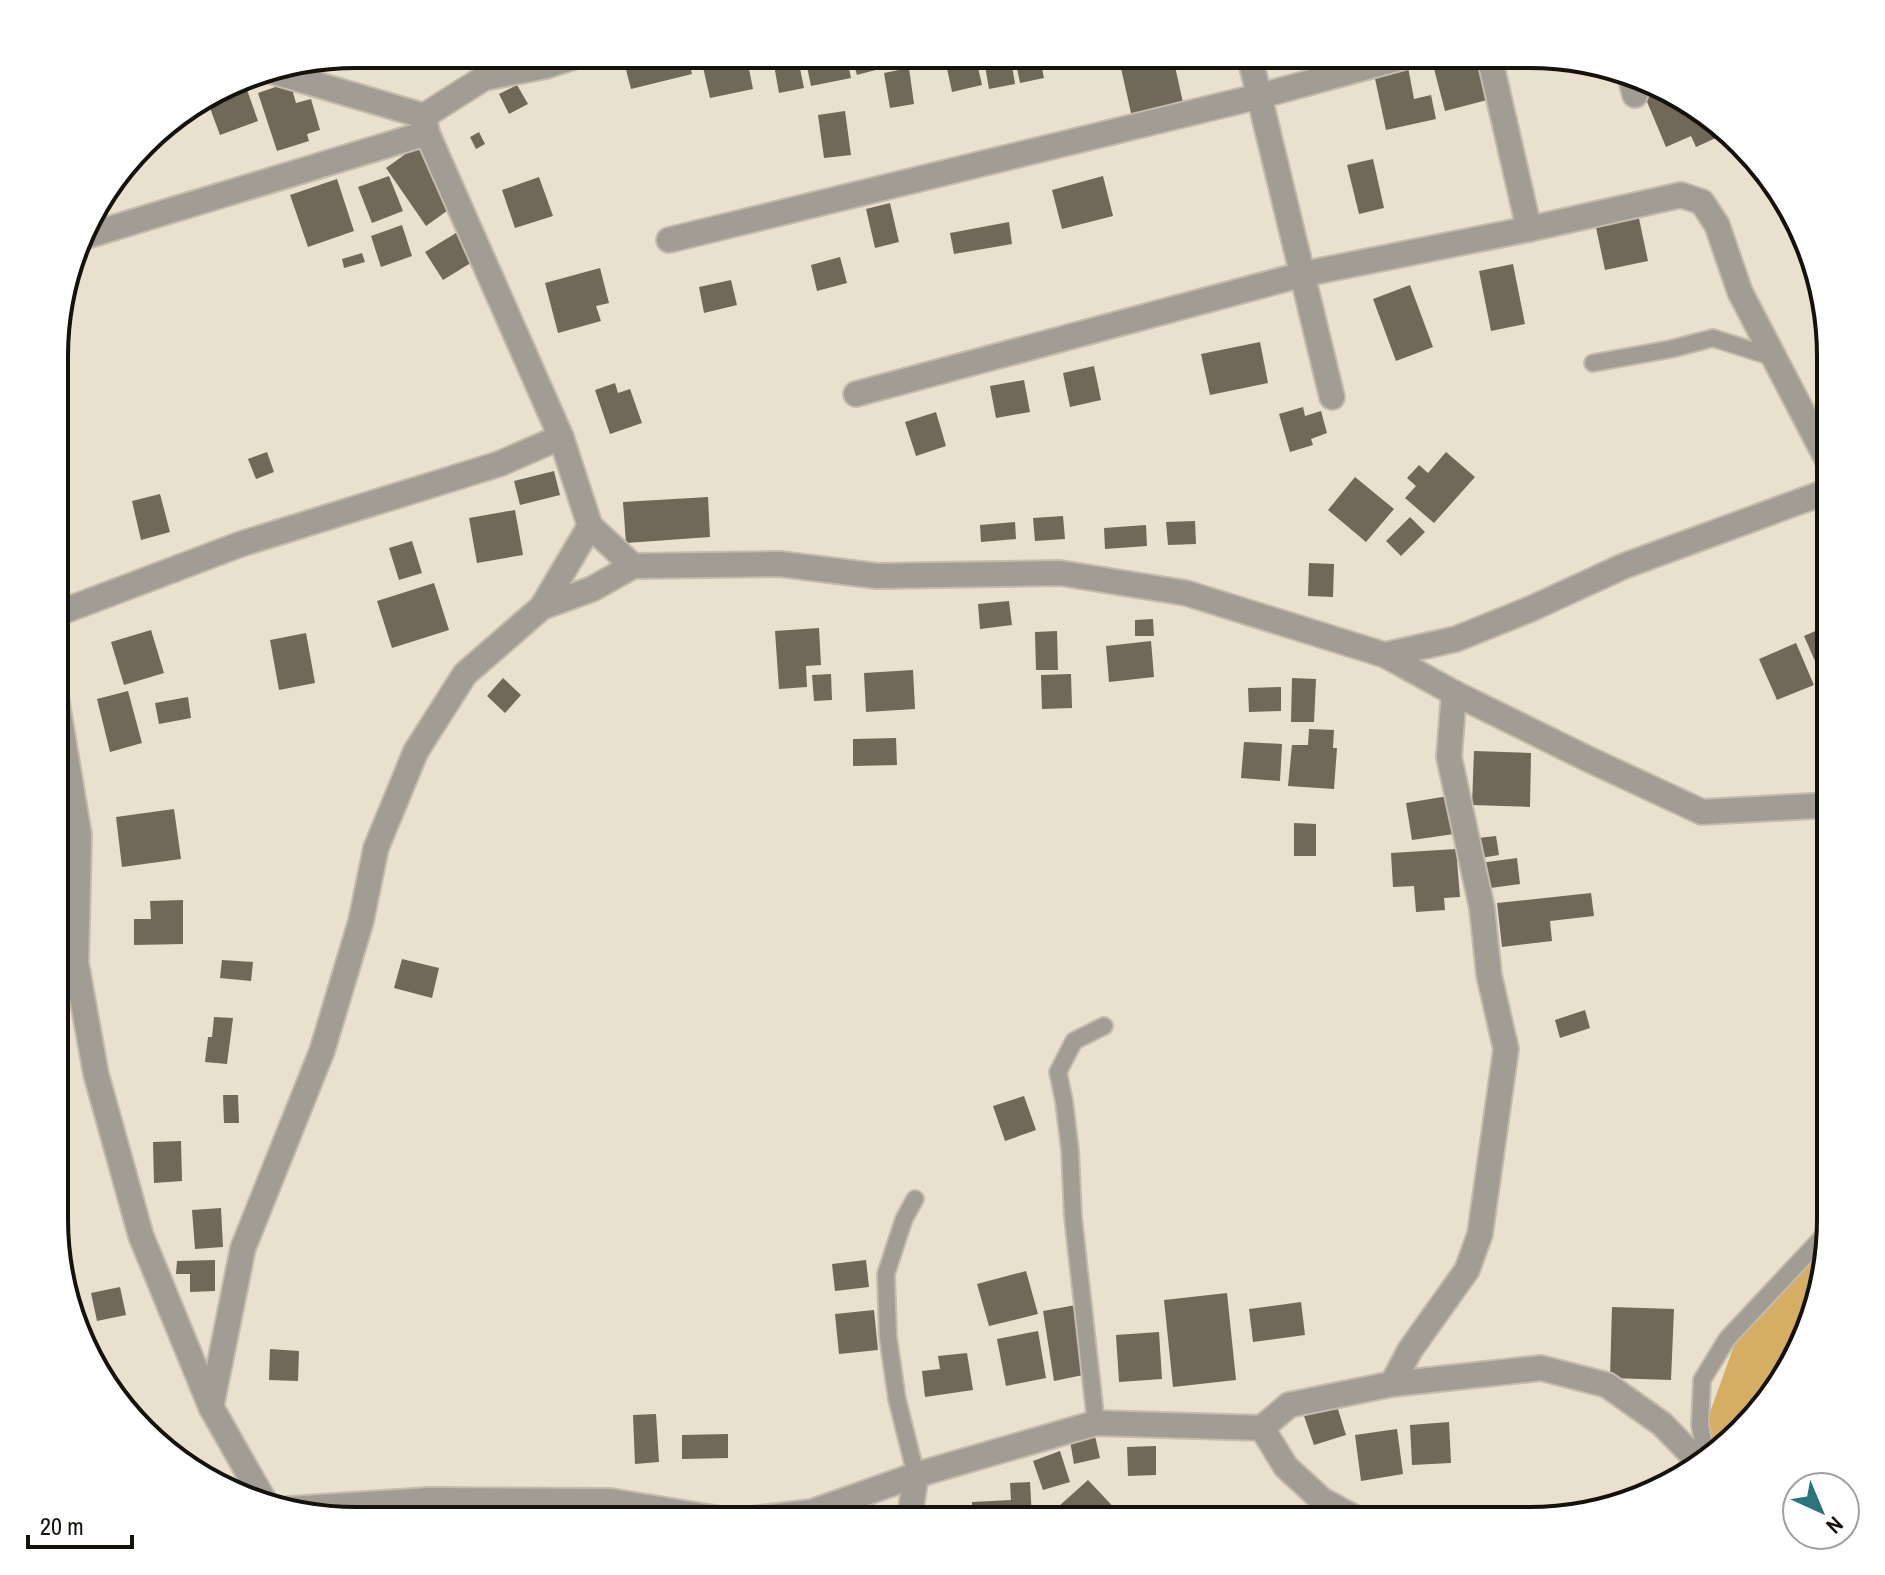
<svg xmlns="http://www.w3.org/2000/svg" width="1885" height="1575" viewBox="0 0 1885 1575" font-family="'Archivo Narrow',sans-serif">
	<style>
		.green { fill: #d6ae63 }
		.building { fill: #706858 }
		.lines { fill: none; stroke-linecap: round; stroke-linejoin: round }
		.service-casing { stroke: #c4bbab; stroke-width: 20 }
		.minor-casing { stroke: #c4bbab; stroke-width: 28 }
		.service { stroke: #a19d95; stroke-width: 16 }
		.minor { stroke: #a19d95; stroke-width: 24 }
		.rim { fill: none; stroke: #15110b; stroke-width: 4 }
	</style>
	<rect width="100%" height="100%" fill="#eae0ce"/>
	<polygon class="green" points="1830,1220 1830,1239 1800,1352 1743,1432 1695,1464 1693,1459 1739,1332"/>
	<g class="building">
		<polygon points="637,54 687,54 692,74 631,89 623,58"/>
		<polygon points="700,54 746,54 753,89 710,98"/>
		<polygon points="772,54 797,54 804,88 779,93"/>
		<polygon points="819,54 846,54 851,78 811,86 805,57"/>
		<polygon points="851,54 879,54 883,68 857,75"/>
		<polygon points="944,54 975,54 982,85 952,92"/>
		<polygon points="983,54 1010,54 1015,84 989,89"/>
		<polygon points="1014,54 1039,54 1044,78 1020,83"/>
		<polygon points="1458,55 1475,55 1487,100 1445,111 1432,61"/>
		<polygon points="1173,57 1185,112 1133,122 1121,68"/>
		<polygon points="1408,67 1414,99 1431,95 1436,119 1386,130 1374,74"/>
		<polygon points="909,68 914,104 890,108 884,73"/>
		<polygon points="290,82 296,103 311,99 320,130 307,134 309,141 277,151 258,93"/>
		<polygon points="517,85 528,104 509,114 499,94"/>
		<polygon points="229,87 231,92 246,87 258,121 220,135 207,100"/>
		<polygon points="1663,89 1712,122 1718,137 1696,147 1691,136 1666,147 1645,97"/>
		<polygon points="845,111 851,155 824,158 818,115"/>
		<polygon points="479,132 485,144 476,149 470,137"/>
		<polygon points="418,145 458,203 426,226 386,168"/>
		<polygon points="1373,159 1384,208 1359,214 1347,165"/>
		<polygon points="389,176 403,211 372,223 358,187"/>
		<polygon points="1103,176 1113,216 1062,229 1052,190"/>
		<polygon points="539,177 553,216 515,228 502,190"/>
		<polygon points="337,179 354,231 308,247 290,195"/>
		<polygon points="890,203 899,242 875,248 866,209"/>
		<polygon points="1637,209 1648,261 1605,270 1594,218"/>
		<polygon points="1009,222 1012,244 954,254 950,233"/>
		<polygon points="402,225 412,256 381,267 371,236"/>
		<polygon points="456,233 474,261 443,280 425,252"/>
		<polygon points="362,253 365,262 344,268 342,259"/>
		<polygon points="840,257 847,283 817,291 811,265"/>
		<polygon points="1513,264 1525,324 1491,331 1479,271"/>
		<polygon points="600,268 609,303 596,306 601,321 558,333 545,283"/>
		<polygon points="731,280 737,305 704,313 699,287"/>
		<polygon points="1410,285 1433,347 1396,361 1373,299"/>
		<polygon points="1260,342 1268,383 1210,395 1201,354"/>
		<polygon points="1094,366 1101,400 1070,407 1063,373"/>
		<polygon points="1024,380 1030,412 996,418 990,386"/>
		<polygon points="615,383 618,393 630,389 642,423 610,434 595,390"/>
		<polygon points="1303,407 1305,416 1321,411 1327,433 1311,439 1313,445 1290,452 1279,414"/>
		<polygon points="936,412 946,446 916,456 905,422"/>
		<polygon points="267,452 274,472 256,479 248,459"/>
		<polygon points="1446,452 1475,477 1434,523 1405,498 1416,486 1407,478 1419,465 1428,473"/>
		<polygon points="554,471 560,495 520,505 514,481"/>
		<polygon points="1355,477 1394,509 1366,542 1328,510"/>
		<polygon points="160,494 170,532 141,540 132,501"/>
		<polygon points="708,497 710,537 626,543 623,502"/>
		<polygon points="515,510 523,555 477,563 469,518"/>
		<polygon points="1063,516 1065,539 1035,541 1033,518"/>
		<polygon points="1410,517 1425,532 1401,556 1386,541"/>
		<polygon points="1195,521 1196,544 1168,545 1166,522"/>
		<polygon points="1015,522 1016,539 981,542 980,525"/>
		<polygon points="1146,525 1147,546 1105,549 1104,528"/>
		<polygon points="412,541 422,573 399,580 389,548"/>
		<polygon points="1309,563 1334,564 1333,597 1308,596"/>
		<polygon points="434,583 449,630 392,648 377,601"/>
		<polygon points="1009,601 1012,625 980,629 978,604"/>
		<polygon points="1153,619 1154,636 1135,636 1135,620"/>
		<polygon points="1831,624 1831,665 1819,670 1804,636"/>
		<polygon points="819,628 821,665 806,666 807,687 779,689 775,631"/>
		<polygon points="151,630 164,673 124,685 111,642"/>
		<polygon points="1057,631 1058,670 1036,670 1035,632"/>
		<polygon points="306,633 315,683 279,690 270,640"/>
		<polygon points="1151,641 1154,677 1109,682 1106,646"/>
		<polygon points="1796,643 1814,685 1777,700 1759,659"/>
		<polygon points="913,670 915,709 866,712 864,673"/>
		<polygon points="831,674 832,700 814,701 812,675"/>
		<polygon points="1071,674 1072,708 1042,709 1041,675"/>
		<polygon points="503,678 521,695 505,713 487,696"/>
		<polygon points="1292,678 1316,679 1314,722 1291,722"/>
		<polygon points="1281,687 1281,711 1249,712 1248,688"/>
		<polygon points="128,691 142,743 110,752 97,699"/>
		<polygon points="188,697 191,718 159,724 155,703"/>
		<polygon points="1309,729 1334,730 1333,748 1337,748 1334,789 1288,786 1292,745 1308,745"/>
		<polygon points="896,738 897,765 853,766 853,739"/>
		<polygon points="1244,742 1282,744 1280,781 1241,778"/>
		<polygon points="1474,751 1531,753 1530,807 1472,805"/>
		<polygon points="1448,796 1454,834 1412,840 1406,803"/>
		<polygon points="174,809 181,859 122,867 116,817"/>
		<polygon points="1294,823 1316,824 1316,856 1294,856"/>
		<polygon points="1496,836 1499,855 1481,858 1478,838"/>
		<polygon points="1456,849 1460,897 1444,898 1445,910 1416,912 1414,886 1393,887 1391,853"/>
		<polygon points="1517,858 1520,884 1483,889 1480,863"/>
		<polygon points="1591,893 1594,916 1550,921 1552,941 1502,947 1497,903"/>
		<polygon points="183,900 183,944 134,945 134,919 151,919 150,901"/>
		<polygon points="402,959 439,968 432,998 394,988"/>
		<polygon points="222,960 253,962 251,981 220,978"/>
		<polygon points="1585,1010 1590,1028 1560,1038 1555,1020"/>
		<polygon points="214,1017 233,1018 227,1064 205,1062 208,1037 212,1037"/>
		<polygon points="223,1095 238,1095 239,1123 224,1123"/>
		<polygon points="1024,1096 1036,1130 1005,1141 993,1106"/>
		<polygon points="181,1141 182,1181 154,1183 153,1142"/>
		<polygon points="221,1208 223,1247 195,1249 192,1210"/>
		<polygon points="215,1260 215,1291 190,1292 190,1274 176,1274 177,1261"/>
		<polygon points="866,1260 869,1287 835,1291 832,1264"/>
		<polygon points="1026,1271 1038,1314 989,1326 977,1284"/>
		<polygon points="120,1287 126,1315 97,1321 91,1293"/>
		<polygon points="1227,1293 1236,1380 1173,1387 1164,1300"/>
		<polygon points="1301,1302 1305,1335 1253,1342 1249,1309"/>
		<polygon points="1076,1305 1088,1374 1054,1381 1043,1311"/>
		<polygon points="1612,1307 1674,1309 1671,1380 1610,1378"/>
		<polygon points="874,1310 878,1350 839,1354 835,1314"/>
		<polygon points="1038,1331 1046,1378 1006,1386 997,1339"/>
		<polygon points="1159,1332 1162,1379 1119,1382 1116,1335"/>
		<polygon points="270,1349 299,1351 298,1381 269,1380"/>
		<polygon points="967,1353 973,1390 925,1397 922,1371 940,1369 938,1356"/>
		<polygon points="1337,1406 1346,1435 1314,1445 1304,1416"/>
		<polygon points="656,1414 659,1462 635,1464 633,1415"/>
		<polygon points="1449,1422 1451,1463 1412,1465 1410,1425"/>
		<polygon points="1397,1429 1403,1474 1361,1481 1355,1435"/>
		<polygon points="728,1434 728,1458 682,1459 682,1435"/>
		<polygon points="1095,1436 1100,1458 1074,1464 1070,1441"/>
		<polygon points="1156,1446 1156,1475 1128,1476 1127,1447"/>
		<polygon points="1060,1451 1070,1482 1043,1490 1033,1461"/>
		<polygon points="1088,1480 1121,1515 1115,1521 1073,1521 1059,1506"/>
		<polygon points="1030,1482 1032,1517 1019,1517 1019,1521 972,1521 972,1502 1011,1500 1010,1483"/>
	</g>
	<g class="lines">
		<defs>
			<g id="service">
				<polyline points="1593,363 1671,349 1713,338 1776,358"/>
				<polyline points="915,1199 904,1219 886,1274 888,1337 897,1399 916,1475"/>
				<polyline points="1096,1423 1073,1217 1070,1150 1064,1101 1058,1072 1074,1041 1104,1026"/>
				<polyline points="1706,1457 1700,1425 1702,1380 1727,1339 1830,1229"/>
			</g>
			<g id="minor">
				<polyline points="1249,54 1332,397"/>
				<polyline points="1489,55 1529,229"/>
				<polyline points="264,69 424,116 427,133 561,437 590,526 633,566"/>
				<polyline points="1629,73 1635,95"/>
				<polyline points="424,116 484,78 546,66 583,54"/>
				<polyline points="83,237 427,133"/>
				<polyline points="669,240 1260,96 1411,55"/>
				<polyline points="856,394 1304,274 1529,229 1681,195 1702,202 1717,225 1740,292 1831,467"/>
				<polyline points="542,607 590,526"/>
				<polyline points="56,614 241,544 499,464 561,437"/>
				<polyline points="1385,655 1456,639 1528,610 1624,566 1831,490"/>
				<polyline points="56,697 79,835 76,963 96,1074 141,1236 211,1407 266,1504"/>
				<polyline points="1392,1384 1410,1350 1467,1270 1480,1234 1506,1049 1489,975 1482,908 1449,757 1454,693"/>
				<polyline points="211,1407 243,1248 322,1051 361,921 376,848 416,751 465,674 542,607 592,589 633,566 780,564 877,576 1060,573 1186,593 1385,655 1454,693 1588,759 1702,812 1831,805"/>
				<polyline points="289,1509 430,1500 610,1501 733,1521"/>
				<polyline points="734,1521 812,1512 916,1475 1096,1423 1262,1428"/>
				<polyline points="909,1521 916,1475"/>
				<polyline points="1361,1521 1322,1500 1286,1467 1262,1428 1289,1405 1392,1384 1541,1368 1607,1385 1662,1424 1699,1462"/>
			</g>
		</defs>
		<use href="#service" class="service-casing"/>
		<use href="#minor" class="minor-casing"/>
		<use href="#service" class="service"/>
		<use href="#minor" class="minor"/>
	</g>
	<path d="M0 0H1885V1575H0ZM356 68H1529A288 288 0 0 1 1817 356V1219A288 288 0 0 1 1529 1507H356A288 288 0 0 1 68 1219V356A288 288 0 0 1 356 68Z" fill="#fff" fill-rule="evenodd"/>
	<path class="rim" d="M356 68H1529A288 288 0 0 1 1817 356V1219A288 288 0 0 1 1529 1507H356A288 288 0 0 1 68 1219V356A288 288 0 0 1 356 68Z"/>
	<g transform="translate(1821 1511) rotate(136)"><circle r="38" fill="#ffffff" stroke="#a1a09d" stroke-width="2"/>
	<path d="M0-6L14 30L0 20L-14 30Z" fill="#2b747c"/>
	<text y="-12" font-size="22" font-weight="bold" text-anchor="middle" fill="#15110b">N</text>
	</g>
	<path d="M28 1535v12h104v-12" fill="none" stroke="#15110b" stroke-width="4"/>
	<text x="40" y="1535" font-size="24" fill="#15110b" stroke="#ffffff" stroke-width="6" paint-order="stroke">20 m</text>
</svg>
